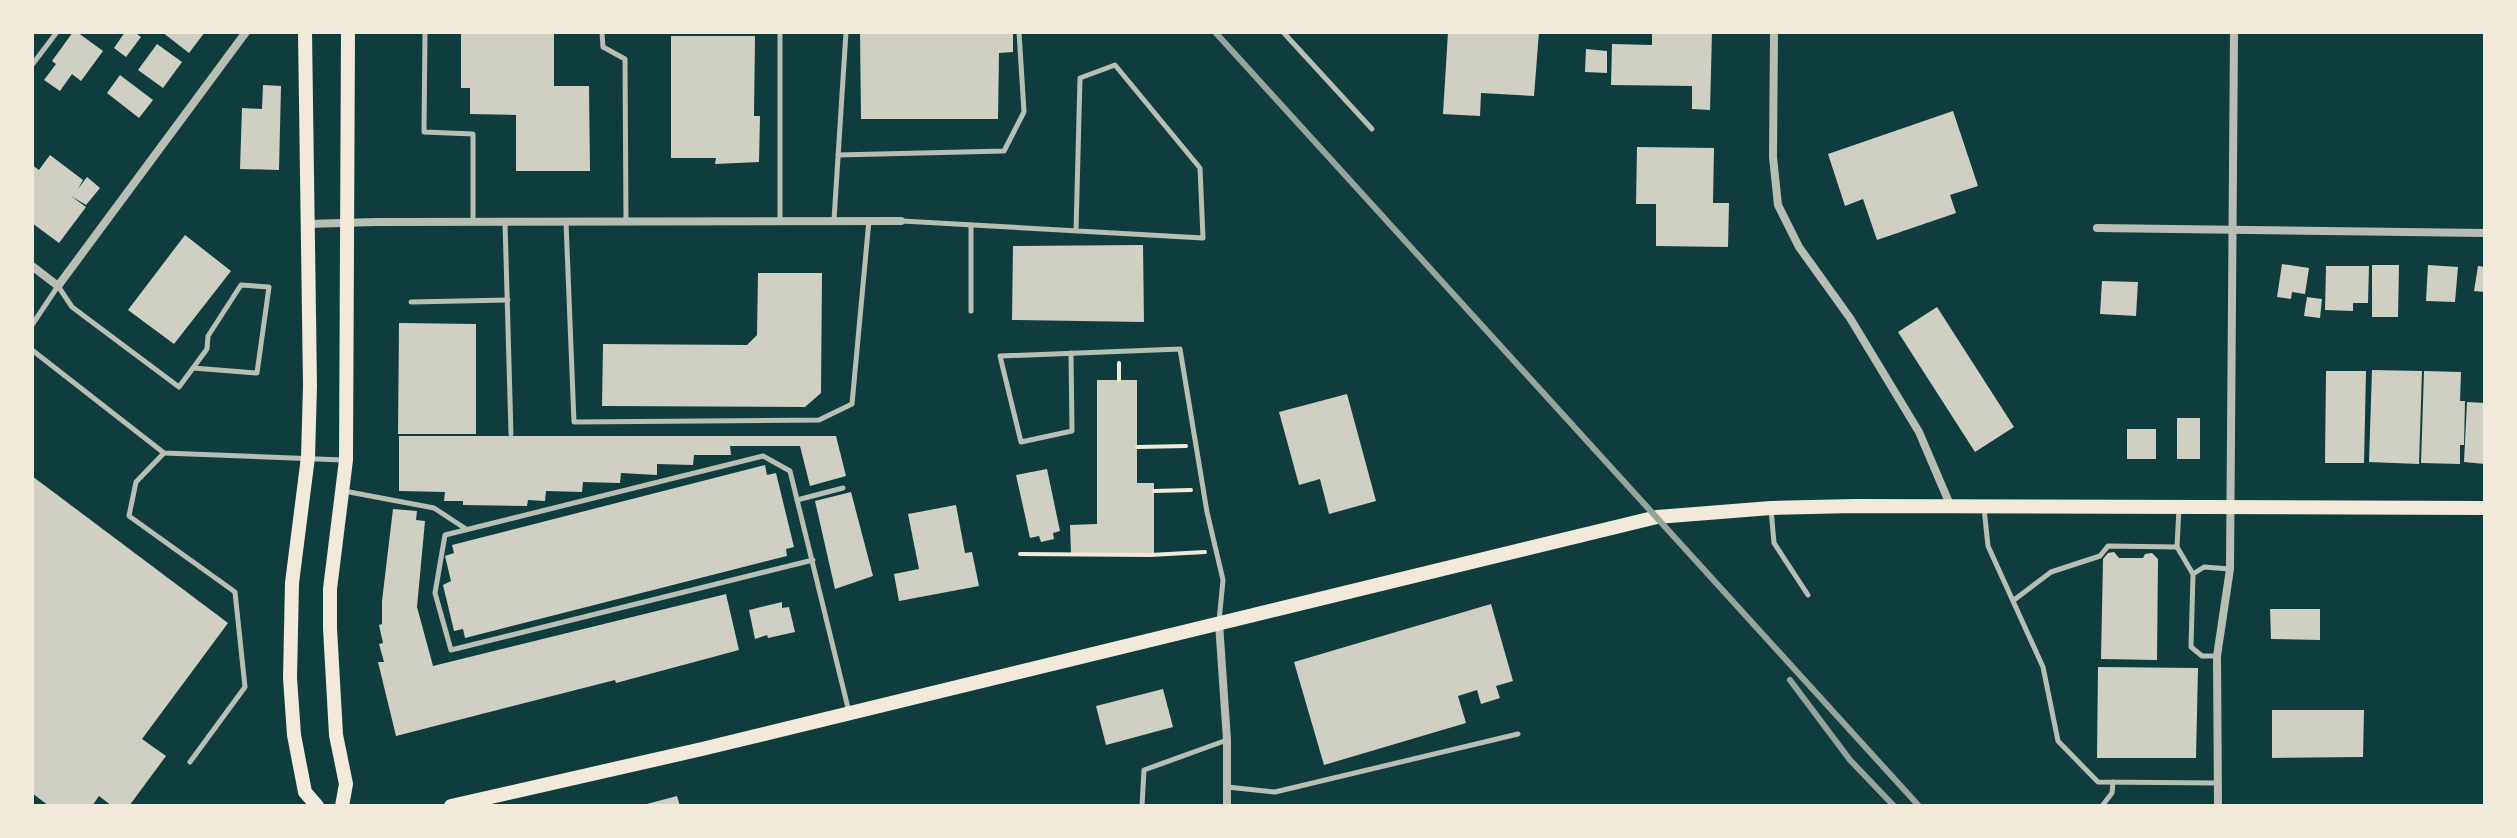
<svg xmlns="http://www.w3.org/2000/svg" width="2517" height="838" viewBox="0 0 2517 838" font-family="'Sofia Sans Condensed',sans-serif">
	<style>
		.building { fill: #cfcfc3 }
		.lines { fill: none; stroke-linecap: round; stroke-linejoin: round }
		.path { stroke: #f1e9da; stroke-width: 4 }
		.service { stroke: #b8beb3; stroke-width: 5 }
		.minor { stroke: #b8beb3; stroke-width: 8 }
		.secondary { stroke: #f1e9da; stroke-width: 14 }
		.primary { stroke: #f1e9da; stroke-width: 14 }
		.rail { stroke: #97a49c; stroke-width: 6 }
	</style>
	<rect width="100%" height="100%" fill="#0f3d3e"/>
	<g class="building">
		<polygon points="73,32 77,32 103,51 81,81 72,74 60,91 44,80 56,64 52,61"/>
		<polygon points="125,32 134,32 141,37 126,57 114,48"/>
		<polygon points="162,32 205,32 189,53"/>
		<polygon points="461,32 554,32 554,86 589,86 590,171 516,171 516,115 470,114 470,88 461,88"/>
		<polygon points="860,32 1013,32 1013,52 999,53 998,119 861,119"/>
		<polygon points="1448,32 1539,32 1534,96 1481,93 1480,116 1443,114"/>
		<polygon points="1652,32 1712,32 1710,110 1692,109 1692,86 1611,85 1612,44 1652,45"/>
		<polygon points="671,36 755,36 754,116 760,116 759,162 715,164 716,158 671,158"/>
		<polygon points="157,44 182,62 163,88 138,70"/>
		<polygon points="1586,49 1607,51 1607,73 1585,72"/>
		<polygon points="120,75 153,100 139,118 107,93"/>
		<polygon points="263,85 281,86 279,170 240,169 242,108 262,109"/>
		<polygon points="1953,111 1978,186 1950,195 1956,213 1877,240 1863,199 1845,206 1828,154"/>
		<polygon points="1637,147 1714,148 1713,203 1729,203 1728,247 1656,246 1656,204 1636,204"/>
		<polygon points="50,155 83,180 78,189 87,177 100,188 86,205 71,196 86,207 59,243 32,223 32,165 39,170"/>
		<polygon points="185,235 231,271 174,344 128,310"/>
		<polygon points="1143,245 1144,322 1012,320 1013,246"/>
		<polygon points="2282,264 2309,268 2305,294 2292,292 2291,299 2277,297"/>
		<polygon points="2372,265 2399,265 2398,317 2372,317"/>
		<polygon points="2428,265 2458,267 2455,302 2426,301"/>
		<polygon points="2326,266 2369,266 2368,303 2353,303 2353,311 2325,310"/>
		<polygon points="2478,266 2485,267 2485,292 2474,291"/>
		<polygon points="758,273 822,273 821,393 805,407 602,406 603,344 747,345 757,335"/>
		<polygon points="2102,281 2138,282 2136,316 2100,314"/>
		<polygon points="2307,297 2322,299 2320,318 2304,316"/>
		<polygon points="1937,307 2014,427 1975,452 1898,332"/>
		<polygon points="399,323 476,324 476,434 398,434"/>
		<polygon points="2372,370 2422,371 2419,464 2369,462"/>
		<polygon points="2326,371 2366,371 2364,463 2325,463"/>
		<polygon points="2424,371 2461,372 2460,401 2465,401 2464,445 2460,445 2460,464 2421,463"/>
		<polygon points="1097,380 1137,380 1137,483 1154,483 1154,553 1071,554 1070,525 1097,524"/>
		<polygon points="1347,394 1376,501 1329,514 1320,479 1299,485 1279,412"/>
		<polygon points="2467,402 2485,403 2485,464 2464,462"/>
		<rect x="2177" y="418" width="23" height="41"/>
		<rect x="2127" y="429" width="29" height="30"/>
		<polygon points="399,436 836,436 846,476 810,486 800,446 730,446 731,455 694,455 693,465 657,464 657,475 621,473 620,483 583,482 582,492 546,491 545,501 528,500 527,506 463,505 463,501 444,501 445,492 399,491"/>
		<polygon points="765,465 767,475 776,473 794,547 786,549 787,556 465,638 463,629 454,631 443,585 451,581 445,556 454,553 452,545"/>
		<polygon points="1047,469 1060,531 1053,533 1054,539 1041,542 1039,536 1030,538 1016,475"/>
		<polygon points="32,476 228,623 142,739 166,756 129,806 112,806 99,796 92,806 49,806 32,793"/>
		<polygon points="851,492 873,576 835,589 815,501"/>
		<polygon points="956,505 965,553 972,552 979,586 899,601 894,574 919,569 908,514"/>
		<polygon points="393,509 417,511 416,520 425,521 417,607 433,666 726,594 739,650 616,683 615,680 396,736 378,662 384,662 379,644 383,643 379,625 382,624 382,601"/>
		<polygon points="2114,552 2119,558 2143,558 2145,554 2152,553 2158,559 2157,660 2101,659 2103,559 2108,553"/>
		<polygon points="782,602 782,608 789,607 795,632 768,638 767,635 755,639 749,610"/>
		<polygon points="1491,604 1513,681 1496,686 1500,698 1481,704 1477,690 1458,696 1466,723 1324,765 1294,662"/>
		<polygon points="2270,609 2320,609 2320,640 2271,639"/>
		<polygon points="2098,667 2198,668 2196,758 2097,758"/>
		<polygon points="1163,689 1173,727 1106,745 1096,706"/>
		<polygon points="2272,710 2364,710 2363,757 2272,758"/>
		<polygon points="677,796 680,806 644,806 643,805"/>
	</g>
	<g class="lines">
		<g class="path">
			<polyline points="1119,380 1119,363"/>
			<polyline points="1137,447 1186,446"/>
			<polyline points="1154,491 1191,490"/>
			<polyline points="1020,554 1150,555 1205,552"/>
		</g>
		<g class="service">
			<polyline points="425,32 424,132 473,134 473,221"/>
			<polyline points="602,32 603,47 625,59 626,221"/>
			<polyline points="1283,32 1372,129"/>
			<polyline points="32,65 57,32"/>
			<polyline points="838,155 1004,151 1024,112 1019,32"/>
			<polyline points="780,220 780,32"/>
			<polyline points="834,220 846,32"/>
			<polyline points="902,221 1203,238 1200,168 1115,65 1080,78 1076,231"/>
			<polyline points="505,222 511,434"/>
			<polyline points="566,222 574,422 819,420 852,404 869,220"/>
			<polyline points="411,302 508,300"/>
			<polyline points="971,311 971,225"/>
			<polyline points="32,325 58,286 72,307 179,387 207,349 208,336 241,285 269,287 257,373 193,368"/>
			<polyline points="32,350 164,453 343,460"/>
			<polyline points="1071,353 1072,431 1021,442 1000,356 1180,349 1207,512 1223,580 1219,621"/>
			<polyline points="164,453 136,482 129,516 235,592 245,687 190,762"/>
			<polyline points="344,491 434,508 466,529"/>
			<polyline points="797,500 843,488"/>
			<polyline points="1984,508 1988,546 2043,667 2058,741 2098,782 2218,783"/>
			<polyline points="2179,508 2177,547 2193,574"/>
			<polyline points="1771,509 1774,543 1808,595"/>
			<polyline points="813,560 451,650 435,593 445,535 763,456 790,471 849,712"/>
			<polyline points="2014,600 2051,572 2100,556 2108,546 2177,547"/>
			<polyline points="2216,656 2202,656 2191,647 2193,574 2204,567 2230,569"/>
			<polyline points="1227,787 1275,792 1518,734"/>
			<polyline points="1142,806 1144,770 1227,740"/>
			<polyline points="2102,806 2112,793 2113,782"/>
		</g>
		<g class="minor">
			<polyline points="1774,32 1773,157 1778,205 1799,247 1850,318 1919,432 1951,507"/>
			<polyline points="307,224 376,222 901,221"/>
			<polyline points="2097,228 2485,233"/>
			<polyline points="32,266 58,286 246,32"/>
			<polyline points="1219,623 1227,740 1227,806"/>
			<polyline points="2218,806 2217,656 2230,569 2234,32"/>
		</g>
		<g class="secondary">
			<polyline points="305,32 310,386 308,457 292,583 290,678 294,735 305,792 317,806"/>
			<polyline points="342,806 346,784 336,735 330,628 330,589 346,460 348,32"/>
		</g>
		<polyline class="primary" points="451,806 702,749 1657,517 1771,508 1855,506 2485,508"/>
		<g class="rail">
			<polyline points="1215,32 1919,806"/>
			<polyline points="1790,680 1850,760 1894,806"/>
		</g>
	</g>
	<rect width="2517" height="838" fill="none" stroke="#f1e9da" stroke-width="68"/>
</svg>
